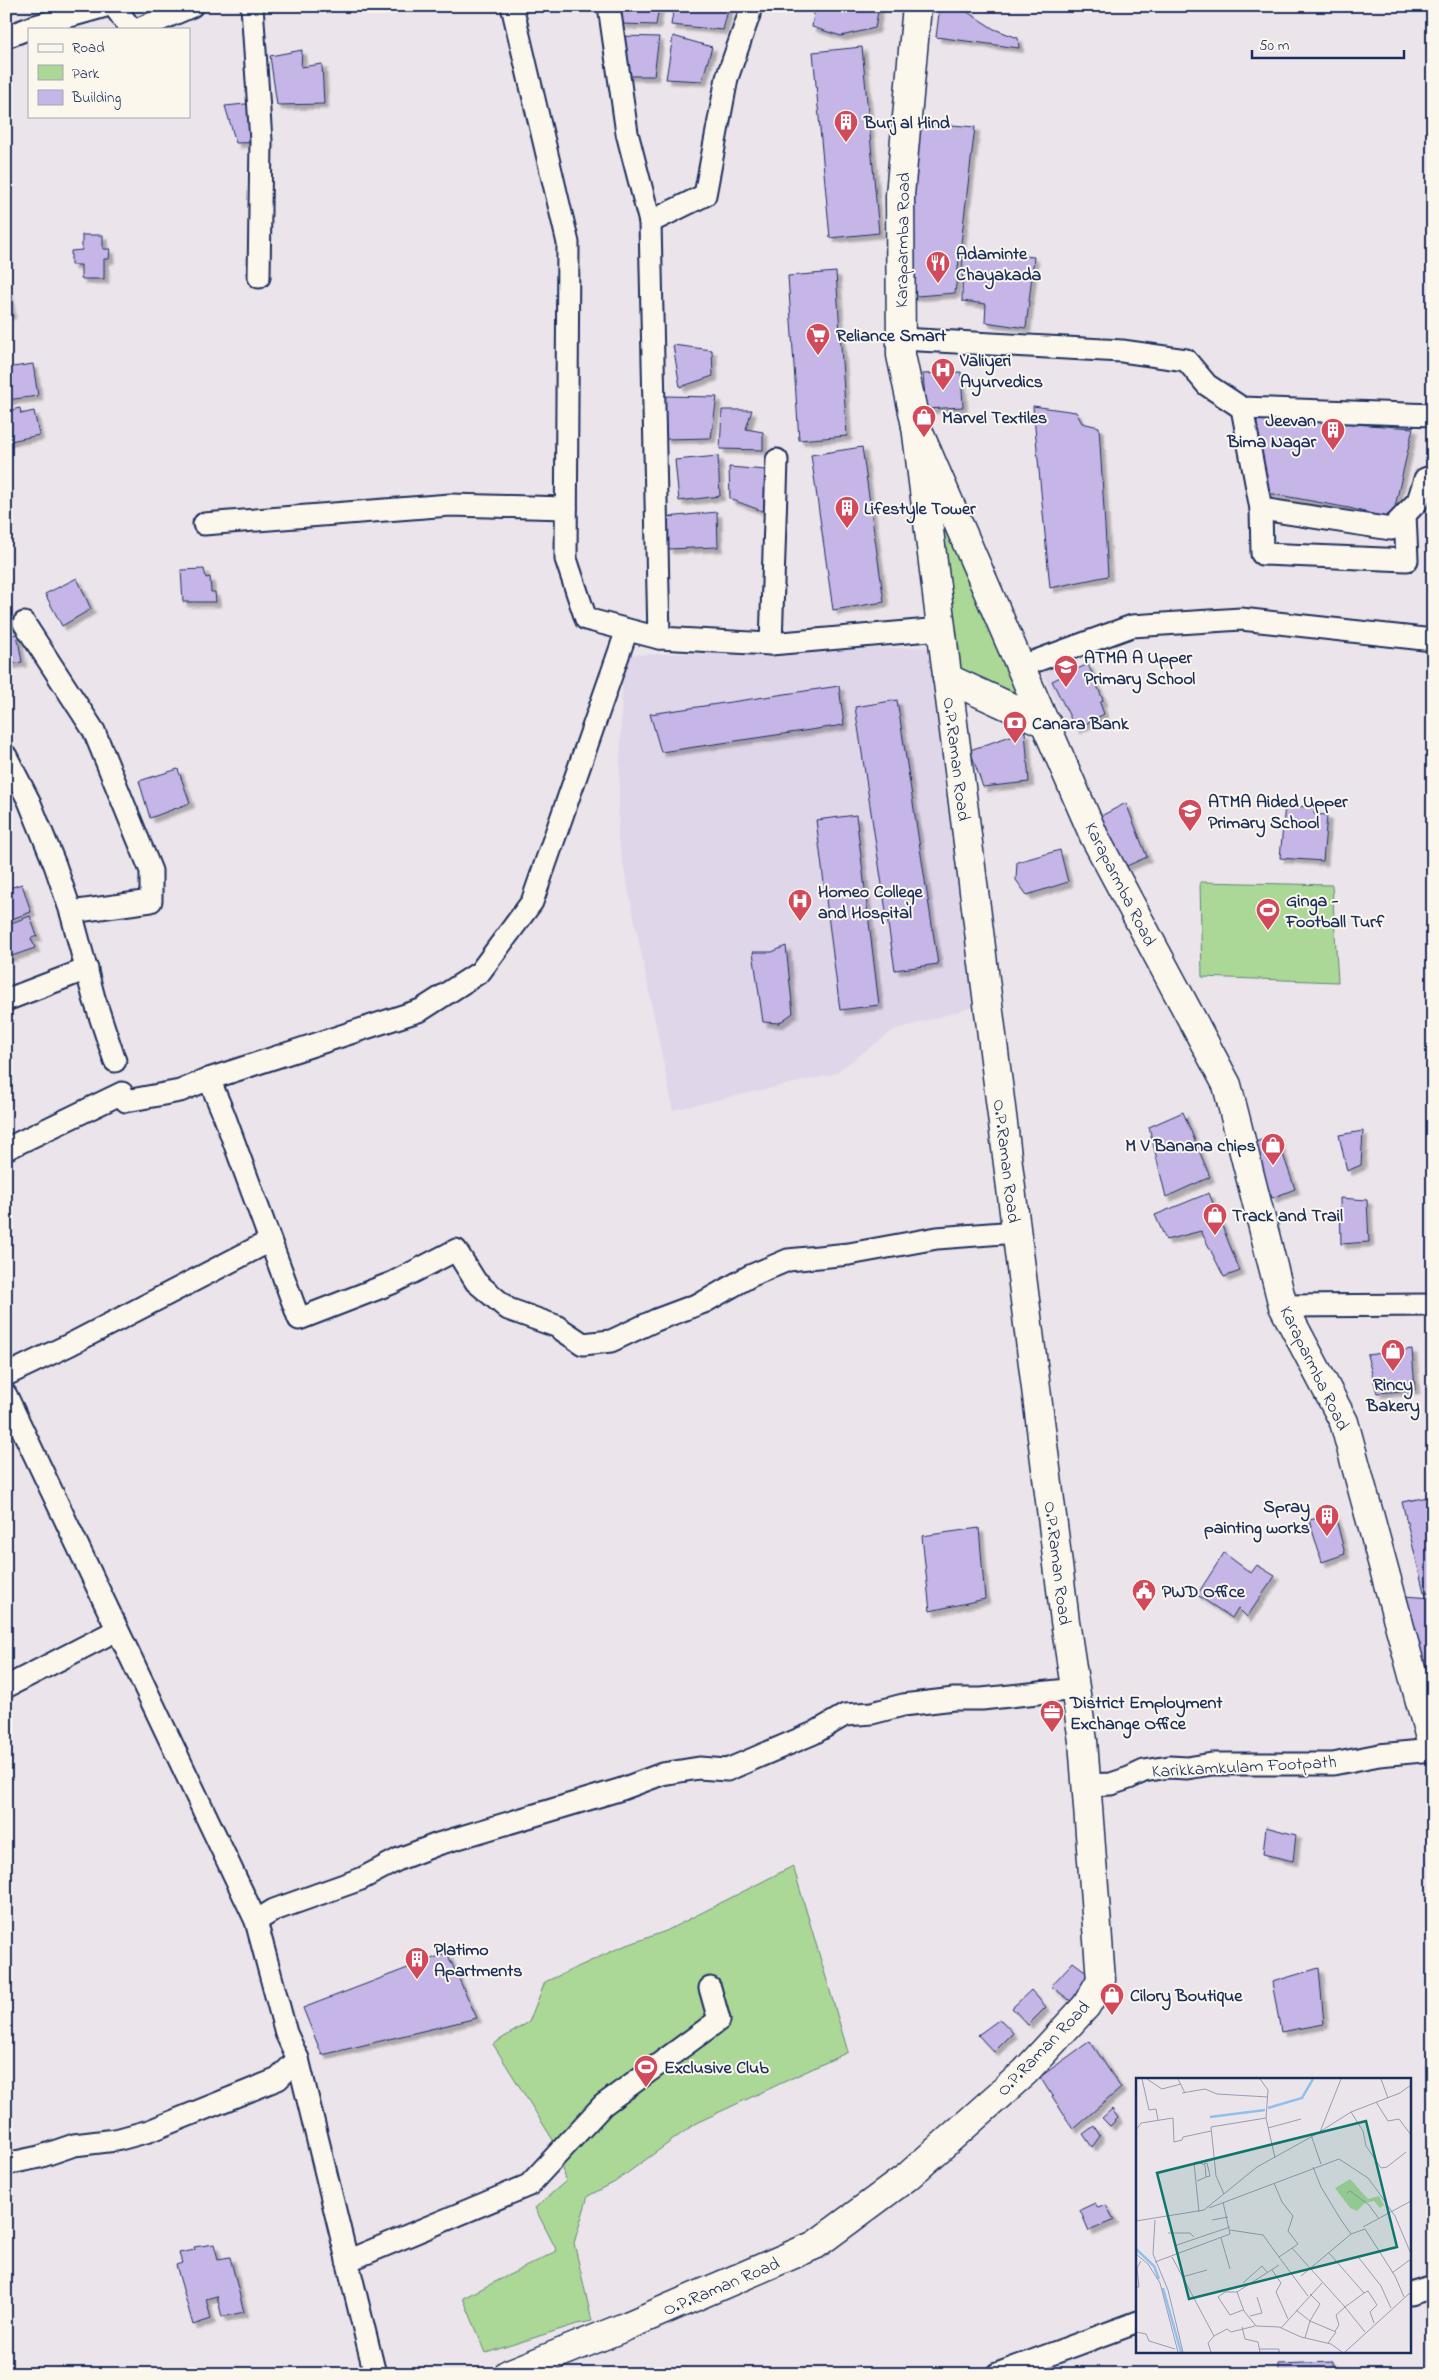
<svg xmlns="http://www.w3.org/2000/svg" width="1439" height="2380" viewBox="0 0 1439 2380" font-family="'Indie Flower',sans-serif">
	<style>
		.built { fill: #e0d6e9 }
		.green { fill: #abd897; stroke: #63847a }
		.building { fill: #c5b6e7; stroke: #1b2f5e; filter: url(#shadow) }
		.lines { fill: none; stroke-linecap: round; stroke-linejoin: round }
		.street-casing { stroke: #1b2f5e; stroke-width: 25 }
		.secondary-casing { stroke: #1b2f5e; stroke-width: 31 }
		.street { stroke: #fbf7ec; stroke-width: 21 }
		.secondary { stroke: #fbf7ec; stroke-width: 28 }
		.labels { text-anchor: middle; stroke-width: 4; stroke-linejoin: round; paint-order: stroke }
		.poi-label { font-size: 18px; font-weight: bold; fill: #1b2f5e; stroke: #fbf7ec; text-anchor: start }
		.street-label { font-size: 18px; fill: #1b2f5e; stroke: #fbf7ec }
		.inset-river { fill: none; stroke: #91c0ec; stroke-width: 2.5 }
		.inset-road { fill: none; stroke: #989cb2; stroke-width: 1 }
		.view { fill: #0f766e; fill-opacity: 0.15; stroke: #0f766e; stroke-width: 2.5 }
		.inset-edge { fill: none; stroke: #1b2f5e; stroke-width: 2.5 }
	</style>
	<defs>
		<filter id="shadow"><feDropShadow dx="4.5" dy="4.5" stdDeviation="1" flood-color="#0004"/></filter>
	</defs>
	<rect width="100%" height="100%" fill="#ebe4ea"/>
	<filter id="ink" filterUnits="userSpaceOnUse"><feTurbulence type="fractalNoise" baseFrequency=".02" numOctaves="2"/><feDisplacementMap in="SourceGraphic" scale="10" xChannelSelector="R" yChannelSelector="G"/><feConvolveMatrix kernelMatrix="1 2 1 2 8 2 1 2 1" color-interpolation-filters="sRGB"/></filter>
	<g filter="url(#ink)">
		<g class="built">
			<polygon points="930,647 977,1006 894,1030 834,1074 673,1110 618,839 623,655"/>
			<polygon points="1069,654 1089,704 1064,722 1042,672"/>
		</g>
		<g class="green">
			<polygon points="929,475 1035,713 947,678"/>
			<polygon points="1200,882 1332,885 1338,982 1202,977"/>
			<polygon points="793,1866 848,2052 696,2123 615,2182 588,2196 574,2243 592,2321 577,2324 486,2353 463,2298 557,2251 535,2208 566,2181 558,2148 493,2044 529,2022 545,1982 619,1948 666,1931"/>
		</g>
		<g class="building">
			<polygon points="621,6 659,6 656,25 621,24"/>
			<polygon points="674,6 729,6 723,30 671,25"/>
			<polygon points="815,6 879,6 875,28 841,36 812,27"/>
			<polygon points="940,6 958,6 994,29 1018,38 1019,48 936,37"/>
			<polygon points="620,36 659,37 654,76 626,76"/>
			<polygon points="673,36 712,47 702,81 666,79"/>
			<polygon points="862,47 879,233 830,238 813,52"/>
			<polygon points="302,50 301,67 322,64 324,104 277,105 270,56"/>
			<polygon points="255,103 269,142 236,143 225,106"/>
			<polygon points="916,122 975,127 955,293 904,297"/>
			<polygon points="82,235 103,235 103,249 110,249 109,259 104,259 104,279 81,279 81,265 71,265 71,251 82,250"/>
			<polygon points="963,251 1034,257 1026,328 985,322 986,304 962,301"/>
			<polygon points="836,272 847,436 799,440 788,276"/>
			<polygon points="6,290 8,290 11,314 6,315"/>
			<polygon points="673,345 712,350 713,376 680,387"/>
			<polygon points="33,364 38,396 6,400 6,368"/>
			<polygon points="961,372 963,407 926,409 923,374"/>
			<polygon points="663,396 717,397 711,438 665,439"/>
			<polygon points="1033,406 1076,412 1082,423 1099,427 1108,576 1050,588"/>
			<polygon points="20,408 21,414 34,411 39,435 6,442 6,411"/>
			<polygon points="722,410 752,410 746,429 763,432 763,450 720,449"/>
			<polygon points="1266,418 1413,428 1394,511 1384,517 1349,508 1263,492 1252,419"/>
			<polygon points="862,447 884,602 833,610 811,455"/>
			<polygon points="718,456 720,496 679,501 675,460"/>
			<polygon points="729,467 766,470 765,512 730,499"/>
			<polygon points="717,512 718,547 668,549 667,517"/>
			<polygon points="204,569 206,578 210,577 211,592 215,592 216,602 183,602 181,570"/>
			<polygon points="77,578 91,609 62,626 45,594"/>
			<polygon points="17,634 22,662 9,664 6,658 6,636"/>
			<polygon points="1088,664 1103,700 1100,703 1104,714 1076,729 1052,681"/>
			<polygon points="839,686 844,725 661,752 650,714"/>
			<polygon points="897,700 938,964 895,970 855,707"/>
			<polygon points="1025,731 1029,782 983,787 970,750"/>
			<polygon points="178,769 190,803 150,818 139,781"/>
			<polygon points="1126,803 1147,857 1122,868 1099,817"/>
			<polygon points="1285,805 1315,808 1314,814 1327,815 1323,861 1280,858"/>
			<polygon points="856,815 879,1005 840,1010 816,820"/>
			<polygon points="1060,850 1068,882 1027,895 1016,880 1017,862"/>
			<polygon points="22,884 31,912 6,921 6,889"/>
			<polygon points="30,916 37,936 31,938 35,948 6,958 6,925"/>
			<polygon points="786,946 793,1013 779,1023 763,1022 753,952 772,952"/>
			<polygon points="1183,1112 1210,1177 1166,1197 1149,1127"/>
			<polygon points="1363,1131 1361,1165 1347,1171 1339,1135"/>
			<polygon points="1276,1134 1295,1189 1272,1198 1251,1144"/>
			<polygon points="1209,1193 1240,1271 1224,1277 1201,1231 1166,1240 1155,1215"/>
			<polygon points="1340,1198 1367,1200 1369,1242 1341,1244"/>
			<polygon points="1412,1349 1415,1390 1377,1393 1367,1355"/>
			<polygon points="1433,1496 1433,1592 1424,1592 1402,1502"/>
			<polygon points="1335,1515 1345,1554 1322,1562 1309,1520"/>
			<polygon points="979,1528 985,1599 930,1611 922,1536"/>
			<polygon points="1224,1553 1251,1573 1257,1565 1275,1576 1247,1617 1238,1608 1232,1618 1197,1595"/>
			<polygon points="1404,1596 1433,1598 1433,1702"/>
			<polygon points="1266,1827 1296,1835 1293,1861 1263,1854"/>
			<polygon points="447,1953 477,2018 322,2055 303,2008"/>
			<polygon points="1073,1962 1089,1974 1072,2002 1051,1986"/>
			<polygon points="1319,1968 1324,2024 1281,2032 1272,1982"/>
			<polygon points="1031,1990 1046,2007 1028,2025 1012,2008"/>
			<polygon points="1000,2019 1013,2033 994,2052 978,2035"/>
			<polygon points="1090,2041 1121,2088 1073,2129 1040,2077"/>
			<polygon points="1112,2109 1118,2118 1110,2126 1102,2118"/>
			<polygon points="1094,2126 1100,2136 1092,2147 1083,2134"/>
			<polygon points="1095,2203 1098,2208 1106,2205 1114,2220 1089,2231 1080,2210"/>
			<polygon points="214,2244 218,2259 230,2257 244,2312 222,2317 217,2296 206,2299 211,2319 193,2325 176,2265 182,2263 179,2253 195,2250 194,2247"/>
			<polygon points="1333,2362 1333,2374 1278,2374 1278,2364"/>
		</g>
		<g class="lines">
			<defs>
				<g id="street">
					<polyline points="114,6 131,29"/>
					<polyline points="252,6 261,141 259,277"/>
					<polyline points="512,6 568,243 566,559 586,619 659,638 771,644 941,629"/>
					<polyline points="609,6 627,133 650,222 659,638"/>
					<polyline points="139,29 192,6"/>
					<polyline points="6,37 35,26 106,6"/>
					<polyline points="650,222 705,195 727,78 749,15 750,6"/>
					<polyline points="901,339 1122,351 1186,360 1207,385 1242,408 1433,415"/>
					<polyline points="1242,408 1261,509 1391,529 1418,501 1425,479 1433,476"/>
					<polyline points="1261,509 1262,554 1407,560 1405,514"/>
					<polyline points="204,524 450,505 566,508"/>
					<polyline points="24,623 94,731 151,871 151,901 71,912"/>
					<polyline points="771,644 777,460"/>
					<polyline points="1022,666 1132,626 1241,619 1433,640"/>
					<polyline points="6,756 29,801 55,865 71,912 94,998 115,1061"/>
					<polyline points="6,1000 87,969"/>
					<polyline points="209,1079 421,1010 480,972 532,902 627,630"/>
					<polyline points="6,1149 122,1093 126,1101 180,1091 209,1079 224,1115 299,1319 392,1283 456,1250 476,1282 508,1309 556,1326 583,1344 611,1341 656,1320 704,1302 750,1276 788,1260 849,1254 937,1238 1016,1232"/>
					<polyline points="1283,1306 1433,1305"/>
					<polyline points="6,1375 71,1344 270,1241"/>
					<polyline points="6,1395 256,1921"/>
					<polyline points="6,1687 117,1630"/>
					<polyline points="1086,1785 1111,1784 1129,1778 1144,1771 1169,1767 1187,1768 1212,1764 1333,1764 1379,1755 1433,1750"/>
					<polyline points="298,2059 375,2374"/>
					<polyline points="6,2164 39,2157 74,2145 116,2140 149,2131 278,2079 298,2059 286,2033 256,1921 274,1910 361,1879 399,1859 438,1844 622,1789 662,1774 699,1768 727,1770 814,1733 845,1715 872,1713 903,1705 954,1699 982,1699 1076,1689"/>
					<polyline points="347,2261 529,2185 603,2105 719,2020 710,1988"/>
					<polyline points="1410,2294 1433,2287"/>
					<polyline points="997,2374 1138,2322"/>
				</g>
				<g id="secondary">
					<polyline points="917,6 900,195 901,355 916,426 1094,836 1227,1085 1283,1306 1344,1422 1433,1749"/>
					<polyline points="947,678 1047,724"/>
					<polyline points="508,2374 627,2326 815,2245 907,2177 1025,2072 1086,2006 1101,1980 1083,1741 1065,1621 916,426"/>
				</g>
			</defs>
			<use href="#street" class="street-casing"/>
			<use href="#secondary" class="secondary-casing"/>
			<use href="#street" class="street"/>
			<use href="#secondary" class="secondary"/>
		</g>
	</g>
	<defs>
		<symbol id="building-pin" viewBox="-11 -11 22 30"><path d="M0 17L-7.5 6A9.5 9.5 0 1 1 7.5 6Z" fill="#d1495b" stroke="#fbf7ec"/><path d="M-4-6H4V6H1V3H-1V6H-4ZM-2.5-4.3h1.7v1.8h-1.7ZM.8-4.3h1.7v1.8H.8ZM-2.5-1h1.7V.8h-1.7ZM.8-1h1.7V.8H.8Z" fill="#fff"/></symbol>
		<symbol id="restaurant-pin" viewBox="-11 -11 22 30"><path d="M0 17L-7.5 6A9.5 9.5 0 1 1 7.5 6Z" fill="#d1495b" stroke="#fbf7ec"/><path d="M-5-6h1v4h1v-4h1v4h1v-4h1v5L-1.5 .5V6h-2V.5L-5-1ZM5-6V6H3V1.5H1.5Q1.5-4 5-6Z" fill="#fff"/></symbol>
		<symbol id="supermarket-pin" viewBox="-11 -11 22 30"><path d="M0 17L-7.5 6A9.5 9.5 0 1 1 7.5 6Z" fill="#d1495b" stroke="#fbf7ec"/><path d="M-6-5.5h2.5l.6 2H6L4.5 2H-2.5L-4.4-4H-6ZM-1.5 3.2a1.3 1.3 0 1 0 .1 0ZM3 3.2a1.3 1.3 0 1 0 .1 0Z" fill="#fff"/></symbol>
		<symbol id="hospital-pin" viewBox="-11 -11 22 30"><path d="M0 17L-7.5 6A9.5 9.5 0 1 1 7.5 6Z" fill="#d1495b" stroke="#fbf7ec"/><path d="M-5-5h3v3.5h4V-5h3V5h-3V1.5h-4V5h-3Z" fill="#fff"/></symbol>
		<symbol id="shop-pin" viewBox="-11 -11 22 30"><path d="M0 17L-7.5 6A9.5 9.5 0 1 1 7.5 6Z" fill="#d1495b" stroke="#fbf7ec"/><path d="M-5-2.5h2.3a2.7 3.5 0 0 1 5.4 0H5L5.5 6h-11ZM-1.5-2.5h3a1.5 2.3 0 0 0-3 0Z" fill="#fff"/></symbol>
		<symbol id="school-pin" viewBox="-11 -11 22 30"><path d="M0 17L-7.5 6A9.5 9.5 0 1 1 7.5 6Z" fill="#d1495b" stroke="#fbf7ec"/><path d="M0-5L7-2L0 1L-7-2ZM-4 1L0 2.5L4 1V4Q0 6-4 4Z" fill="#fff"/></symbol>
		<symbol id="bank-pin" viewBox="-11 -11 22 30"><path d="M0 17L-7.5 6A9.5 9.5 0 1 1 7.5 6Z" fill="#d1495b" stroke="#fbf7ec"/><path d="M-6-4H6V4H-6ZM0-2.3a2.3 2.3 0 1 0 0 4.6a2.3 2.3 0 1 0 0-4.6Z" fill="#fff"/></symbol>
		<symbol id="stadium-pin" viewBox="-11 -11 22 30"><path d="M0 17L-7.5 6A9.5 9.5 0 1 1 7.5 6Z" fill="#d1495b" stroke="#fbf7ec"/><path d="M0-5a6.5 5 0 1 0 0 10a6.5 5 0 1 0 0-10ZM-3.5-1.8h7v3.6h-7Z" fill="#fff"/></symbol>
		<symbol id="civic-pin" viewBox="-11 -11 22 30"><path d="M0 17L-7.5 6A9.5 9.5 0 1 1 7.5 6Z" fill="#d1495b" stroke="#fbf7ec"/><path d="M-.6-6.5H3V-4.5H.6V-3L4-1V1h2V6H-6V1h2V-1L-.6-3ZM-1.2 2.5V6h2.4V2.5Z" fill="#fff"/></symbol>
		<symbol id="office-pin" viewBox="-11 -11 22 30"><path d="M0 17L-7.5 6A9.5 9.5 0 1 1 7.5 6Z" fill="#d1495b" stroke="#fbf7ec"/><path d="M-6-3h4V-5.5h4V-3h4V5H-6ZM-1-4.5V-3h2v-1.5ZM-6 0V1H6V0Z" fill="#fff"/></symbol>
	</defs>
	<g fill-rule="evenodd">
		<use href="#building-pin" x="832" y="108" width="28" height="38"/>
		<use href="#restaurant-pin" x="924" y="249" width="28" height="38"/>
		<use href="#supermarket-pin" x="804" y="321" width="28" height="38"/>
		<use href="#hospital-pin" x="929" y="356" width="28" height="38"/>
		<use href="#shop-pin" x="910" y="403" width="28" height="38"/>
		<use href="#building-pin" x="1319" y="416" width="28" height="38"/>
		<use href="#building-pin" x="833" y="494" width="28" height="38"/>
		<use href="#school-pin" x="1052" y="653" width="28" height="38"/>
		<use href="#bank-pin" x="1001" y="709" width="28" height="38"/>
		<use href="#school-pin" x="1176" y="797" width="28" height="38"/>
		<use href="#hospital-pin" x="786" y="887" width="28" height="38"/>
		<use href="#stadium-pin" x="1254" y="896" width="28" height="38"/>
		<use href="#shop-pin" x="1259" y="1131" width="28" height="38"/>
		<use href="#shop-pin" x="1201" y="1201" width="28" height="38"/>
		<use href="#shop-pin" x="1379" y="1337" width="28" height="38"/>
		<use href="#building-pin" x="1313" y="1502" width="28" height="38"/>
		<use href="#civic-pin" x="1130" y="1577" width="28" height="38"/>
		<use href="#office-pin" x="1038" y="1698" width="28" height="38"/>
		<use href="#building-pin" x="403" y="1945" width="28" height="38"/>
		<use href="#shop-pin" x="1098" y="1981" width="28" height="38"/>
		<use href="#stadium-pin" x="632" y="2053" width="28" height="38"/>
	</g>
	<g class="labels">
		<g class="poi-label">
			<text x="864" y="128">Burj al Hind</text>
			<text x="956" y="259">Adaminte<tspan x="956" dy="21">Chayakada</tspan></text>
			<text x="836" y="341">Reliance Smart</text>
			<text x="960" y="366">Valiyeri<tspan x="960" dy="21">Ayurvedics</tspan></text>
			<text x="942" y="423">Marvel Textiles</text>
			<text x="1316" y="426" text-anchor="end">Jeevan<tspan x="1316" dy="21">Bima Nagar</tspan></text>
			<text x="864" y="514">Lifestyle Tower</text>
			<text x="1084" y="663">ATMA A Upper<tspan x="1084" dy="21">Primary School</tspan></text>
			<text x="1032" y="729">Canara Bank</text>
			<text x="1208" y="807">ATMA Aided Upper<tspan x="1208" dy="21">Primary School</tspan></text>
			<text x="818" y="897">Homeo College<tspan x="818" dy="21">and Hospital</tspan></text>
			<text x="1286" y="906">Ginga -<tspan x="1286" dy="21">Football Turf</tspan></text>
			<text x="1256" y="1151" text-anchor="end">M V Banana chips</text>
			<text x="1232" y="1221">Track and Trail</text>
			<text x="1393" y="1390" text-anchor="middle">Rincy<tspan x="1393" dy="21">Bakery</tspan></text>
			<text x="1310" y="1512" text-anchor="end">Spray<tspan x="1310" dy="21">painting works</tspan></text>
			<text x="1162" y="1597">PWD Office</text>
			<text x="1070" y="1708">District Employment<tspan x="1070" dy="21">Exchange Office</tspan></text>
			<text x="434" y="1955">Platimo<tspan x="434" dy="21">Apartments</tspan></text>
			<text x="1130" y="2001">Cilory Boutique</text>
			<text x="664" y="2073">Exclusive Club</text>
		</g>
		<g class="street-label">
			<text transform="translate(902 240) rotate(-89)" y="6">Karaparmba Road</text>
			<text transform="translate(957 759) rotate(83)" y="6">O.P.Raman Road</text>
			<text transform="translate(1121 884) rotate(63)" y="6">Karaparmba Road</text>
			<text transform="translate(1007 1161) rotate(83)" y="6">O.P.Raman Road</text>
			<text transform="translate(1315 1368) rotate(64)" y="6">Karaparmba Road</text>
			<text transform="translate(1058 1563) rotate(83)" y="6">O.P.Raman Road</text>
			<text transform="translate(1244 1766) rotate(-3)" y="6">Karikkamkulam Footpath</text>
			<text transform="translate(1043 2048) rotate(-46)" y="6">O.P.Raman Road</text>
			<text transform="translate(721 2286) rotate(-23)" y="6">O.P.Raman Road</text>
		</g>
	</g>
	<g transform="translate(1136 2078)">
		<rect width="275" height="275" fill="#ebe4ea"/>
		<path d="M214,101L232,121L243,118L248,127L244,130L238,123L229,125L221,133L214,130L199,110Z" fill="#abd897"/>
		<path class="inset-river" d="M132,30L166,20L177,1M74,39L129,32M0,171L18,188L23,201M27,210L45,274"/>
		<path class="inset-road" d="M6,1L13,32L20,31L22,42M11,1L26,11L45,6M42,1L49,15M124,1L132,12L130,40L139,80M245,1L252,20M46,15L69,11L81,16L132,19M240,24L252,43L263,41L275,57M215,34L227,53L230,68L245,90L251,89L270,74M132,50L165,41M0,52L5,45L37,40L38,64L46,62L47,59L75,53M185,53L215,34L264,15L275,7M175,57L185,86M68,86L71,85L74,98L70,99M177,89L185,109L205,142L215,156L229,151L259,198L268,219M61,103L70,99L69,87L62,84L58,85L63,134M138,105L146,124L157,138L152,153L162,166L143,179L172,218M211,115L214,113L233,127L243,141M88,116L80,98L75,49L130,40M73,130L203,81L232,100L243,115L259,138L275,176M19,142L17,176L32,212L47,274M76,142L92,139M0,143L68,132L121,89L184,54L205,1M227,149L275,123M94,152L127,157L143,179M32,155H54L58,159M85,160L94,191M38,168L94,149M156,170L209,229L228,215M193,175L228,215L232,213L241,227L234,234L238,245M0,176L12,186L24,205L42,274M36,179L78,258L72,265L75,274M223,180L245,208L255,230M19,184L94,156L87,124M143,187L101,214L108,233L120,248L143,249L165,259L195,266L206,274M136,192L145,205L140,214L152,241M256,195L275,181M165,198L215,156M46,199L71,192M107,205L126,188L131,194M0,209H3L1,190L5,183M101,214H89L82,219L94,237L107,232M174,216L184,226L174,243L200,254L192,265M160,232L174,243L169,260M114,238L126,235L121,219M106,249L109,261L122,264L124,274M145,250L186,205M199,253L203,247L200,237L209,229L229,254M0,254L10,256L13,263L39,271M78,258L91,251L95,254L119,248M123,271H143V274M209,274L275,214"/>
		<path class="view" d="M230,43L261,169L53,221L21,95Z"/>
		<rect width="275" height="275" class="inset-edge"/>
	</g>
	<rect width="1439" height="2380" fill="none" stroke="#fbf7ec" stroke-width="25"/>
	<rect x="12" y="12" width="1414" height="2355" fill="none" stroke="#1b2f5e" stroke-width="2" filter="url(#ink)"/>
	<rect x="28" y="28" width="162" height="90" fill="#fbf7ec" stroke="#a1a7b3"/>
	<rect x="38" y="44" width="25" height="8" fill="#fbf7ec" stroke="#a1a7b3"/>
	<text x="72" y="52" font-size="15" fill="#1b2f5e">Road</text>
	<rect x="38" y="65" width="25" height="15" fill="#abd897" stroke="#a1a7b3"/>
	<text x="72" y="78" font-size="15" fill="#1b2f5e">Park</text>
	<rect x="38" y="90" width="25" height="15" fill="#c5b6e7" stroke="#a1a7b3"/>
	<text x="72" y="102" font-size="15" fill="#1b2f5e">Building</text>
	<path d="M1252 50v8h152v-8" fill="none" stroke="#1b2f5e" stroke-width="2.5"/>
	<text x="1259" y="50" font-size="15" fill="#1b2f5e" stroke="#fbf7ec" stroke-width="4" paint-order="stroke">50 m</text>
</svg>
